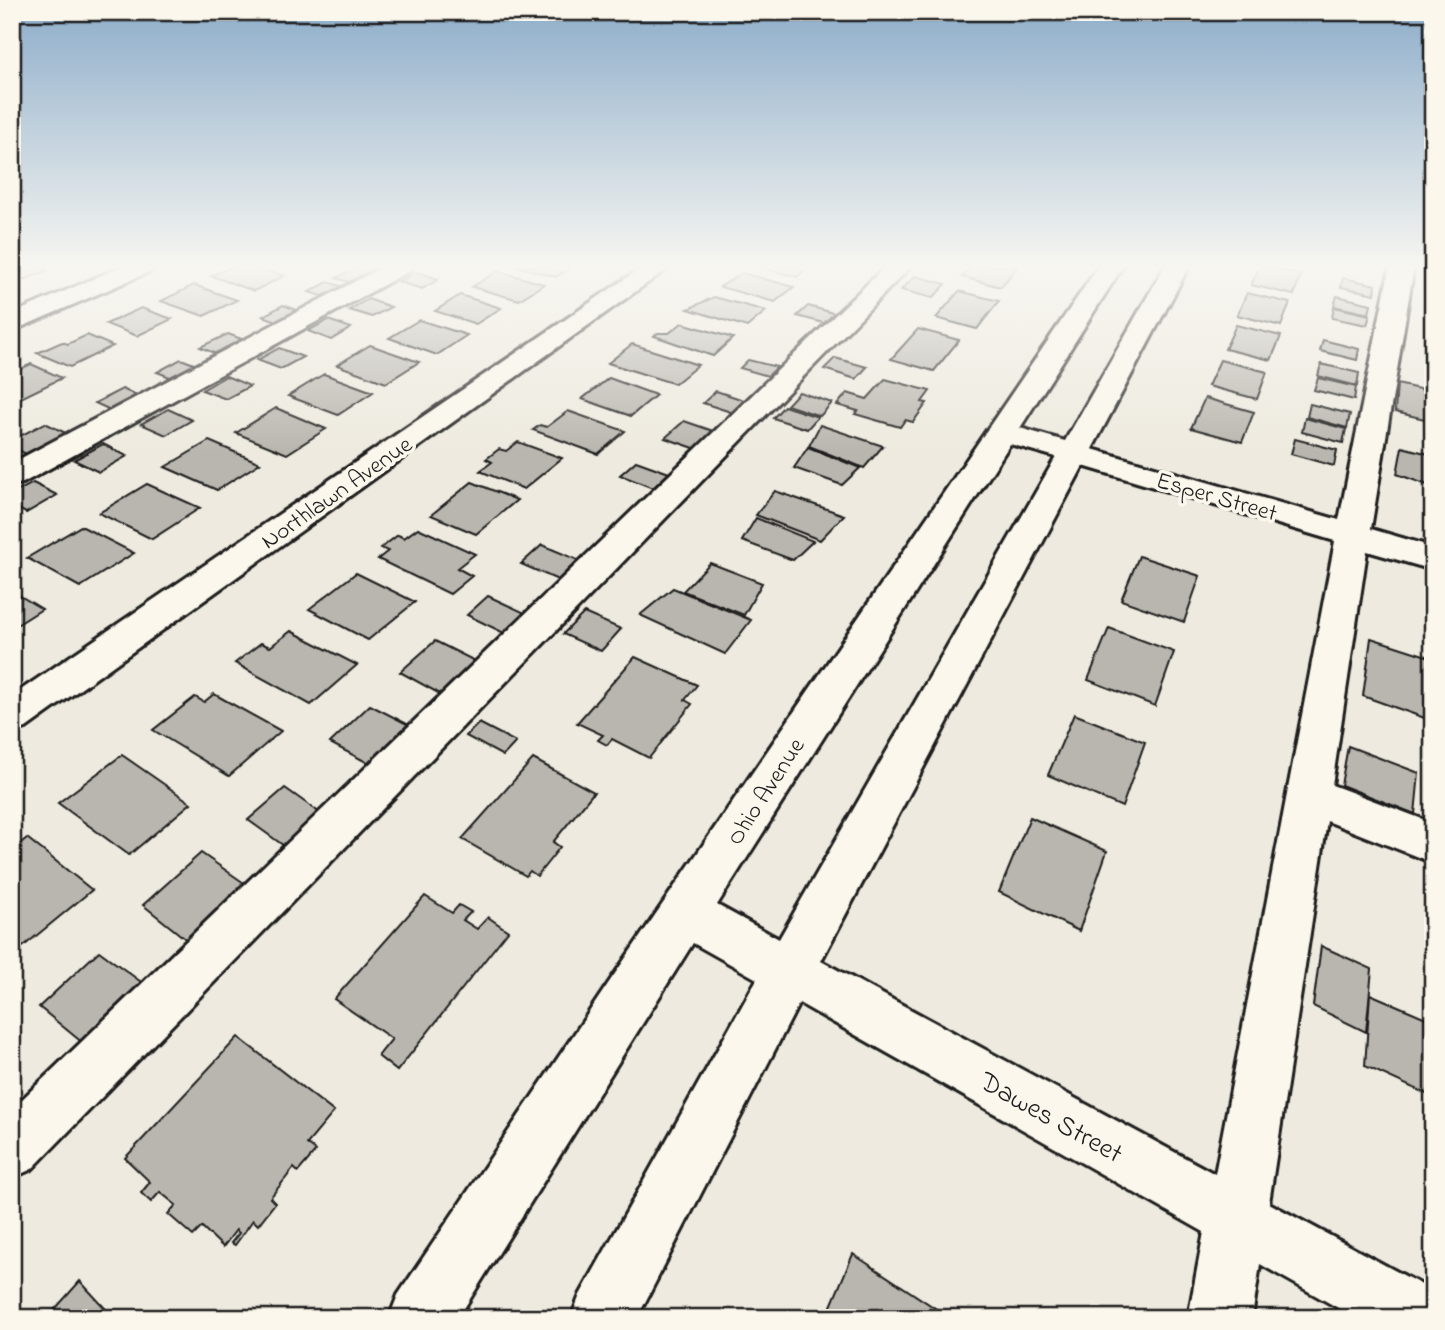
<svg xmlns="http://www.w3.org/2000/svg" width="1445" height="1330" viewBox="0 0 1445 1330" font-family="'Indie Flower',sans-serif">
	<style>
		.building { fill: #b9b6af; stroke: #1c1c1c; stroke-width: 2 }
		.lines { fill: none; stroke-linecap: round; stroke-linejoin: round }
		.minor-casing { stroke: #1c1c1c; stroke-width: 6 }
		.minor { fill: #fbf7ec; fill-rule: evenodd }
		.labels { text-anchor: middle; stroke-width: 7; stroke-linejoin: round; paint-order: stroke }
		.street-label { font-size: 24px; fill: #1c1c1c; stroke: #fbf7ec }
		.near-street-label { font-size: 28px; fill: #1c1c1c; stroke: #fbf7ec }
	</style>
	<rect width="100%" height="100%" fill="#eeeadf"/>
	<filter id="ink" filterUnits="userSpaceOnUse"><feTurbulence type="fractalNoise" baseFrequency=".0143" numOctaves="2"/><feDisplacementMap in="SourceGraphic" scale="14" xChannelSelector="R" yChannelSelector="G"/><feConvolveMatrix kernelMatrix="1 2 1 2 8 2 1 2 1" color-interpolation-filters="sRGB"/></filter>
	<g filter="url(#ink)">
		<g class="building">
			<polygon points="12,266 38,266 48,270 12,285"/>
			<polygon points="233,266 253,266 284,276 254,291 211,276"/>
			<polygon points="359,266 390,266 358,285 336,278"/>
			<polygon points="516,266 573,266 556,277"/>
			<polygon points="756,266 810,266 797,277"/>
			<polygon points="972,266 1018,266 1001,287 962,277"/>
			<polygon points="1260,266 1301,274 1294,295 1251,285"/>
			<polygon points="498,271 544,284 519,300 472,287"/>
			<polygon points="416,272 439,279 422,289 399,282"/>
			<polygon points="742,273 794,287 775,302 720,287"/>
			<polygon points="915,276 946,284 933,298 901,290"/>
			<polygon points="1343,278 1376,285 1375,294 1341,287"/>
			<polygon points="328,282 350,289 331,299 309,292"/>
			<polygon points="194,285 237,300 204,316 161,301"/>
			<polygon points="959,291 999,301 977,329 936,318"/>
			<polygon points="1247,293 1290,303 1281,326 1237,315"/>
			<polygon points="460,295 501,308 476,324 435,311"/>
			<polygon points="1337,296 1371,304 1369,314 1334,306"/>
			<polygon points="714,297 766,311 747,327 688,309"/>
			<polygon points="368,299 391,307 372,317 349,310"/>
			<polygon points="283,305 305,313 285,324 263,316"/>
			<polygon points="808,306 837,314 827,324 797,316"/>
			<polygon points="1334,307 1370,315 1367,325 1332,318"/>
			<polygon points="141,308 172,319 137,336 106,324"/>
			<polygon points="328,320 351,328 331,340 308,331"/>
			<polygon points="419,320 467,335 437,355 389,338"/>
			<polygon points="682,323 733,338 713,356 654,336 658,333 669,333"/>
			<polygon points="1236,325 1281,336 1271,360 1225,349"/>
			<polygon points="918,329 959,340 934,371 891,359"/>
			<polygon points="228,334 252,343 225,358 200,347"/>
			<polygon points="87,335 113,346 70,367 37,353 62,342 68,344"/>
			<polygon points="1323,340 1359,349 1357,360 1320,351"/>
			<polygon points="632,344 698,365 675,384 608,363"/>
			<polygon points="370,345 419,362 386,383 337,365"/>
			<polygon points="279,348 303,357 281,369 257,360"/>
			<polygon points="835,358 867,367 856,379 824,369"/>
			<polygon points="181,359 204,368 180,381 157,372"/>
			<polygon points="748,360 777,367 768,376 740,368"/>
			<polygon points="1220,360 1267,372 1257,399 1208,386"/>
			<polygon points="31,364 62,378 21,398 12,394 12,373"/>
			<polygon points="1321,364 1359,373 1357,386 1318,376"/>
			<polygon points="324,374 373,392 338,415 288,396"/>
			<polygon points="226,376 250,386 226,399 202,390"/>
			<polygon points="609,378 656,395 631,416 582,399"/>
			<polygon points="1318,378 1356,387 1354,400 1314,390"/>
			<polygon points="885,379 930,391 922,402 927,403 913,422 905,420 900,427 855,414 858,411 837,405 847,393 867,399"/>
			<polygon points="1397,384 1433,392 1433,421 1395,412"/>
			<polygon points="122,389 145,399 119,414 95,403"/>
			<polygon points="716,391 747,401 734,413 703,403"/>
			<polygon points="799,392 832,403 820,416 787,405"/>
			<polygon points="1205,398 1254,412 1242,442 1191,428"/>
			<polygon points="1310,404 1350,414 1347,428 1307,417"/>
			<polygon points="784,406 818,417 807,429 773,418"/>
			<polygon points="276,408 326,429 287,454 236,433"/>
			<polygon points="168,409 192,420 166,435 141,424"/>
			<polygon points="568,411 625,431 598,454 533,430 540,425 547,427"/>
			<polygon points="1305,418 1346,429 1343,443 1302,432"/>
			<polygon points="684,421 716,432 697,449 665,438"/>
			<polygon points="45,423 72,436 32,457 12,447 12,440"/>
			<polygon points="820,425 883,446 864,468 809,446"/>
			<polygon points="1295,439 1337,450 1334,466 1291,454"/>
			<polygon points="209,441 260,463 217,490 165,467"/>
			<polygon points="518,442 562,458 524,489 480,471 492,462 486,459 499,449 506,451"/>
			<polygon points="103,444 127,456 99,472 74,460"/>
			<polygon points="808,447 860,468 842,485 794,468"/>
			<polygon points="1402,447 1433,455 1433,487 1397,474"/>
			<polygon points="636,461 669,473 653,488 620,475"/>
			<polygon points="472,482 517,500 476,534 431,515"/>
			<polygon points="33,483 57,495 26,513 12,506 12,494"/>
			<polygon points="147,484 200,508 152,539 99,513"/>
			<polygon points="775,491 844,515 820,540 756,515"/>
			<polygon points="756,518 813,541 793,560 742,541"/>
			<polygon points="81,526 134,553 80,587 27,558"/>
			<polygon points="418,528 475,554 457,568 472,576 450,594 378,559 388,551 381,548 398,535 404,538"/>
			<polygon points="542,545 578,560 558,580 521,564"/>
			<polygon points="1139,556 1200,576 1184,622 1121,600"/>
			<polygon points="710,563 762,583 744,615 683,591"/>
			<polygon points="356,573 415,602 368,640 309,609"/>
			<polygon points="673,588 751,620 725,654 640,615"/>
			<polygon points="12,591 42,609 12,628"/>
			<polygon points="488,596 525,613 504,633 467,615"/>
			<polygon points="584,613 621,629 601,651 563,634"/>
			<polygon points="1109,628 1174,652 1155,706 1088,680"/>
			<polygon points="291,631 357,665 311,705 235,663 261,643 270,647"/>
			<polygon points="1371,638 1433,658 1433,721 1363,696"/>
			<polygon points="435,641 475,661 440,694 400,672"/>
			<polygon points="635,657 697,685 685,700 692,704 649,758 612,739 607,745 598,740 603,735 577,723"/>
			<polygon points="214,694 281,731 229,776 153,730 195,697 204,702"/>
			<polygon points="370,705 411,726 372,765 330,743"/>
			<polygon points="1074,714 1145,742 1122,807 1048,775"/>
			<polygon points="479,723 516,742 503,756 466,736"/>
			<polygon points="1348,746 1419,773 1415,814 1341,785"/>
			<polygon points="122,755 191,803 129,855 58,803"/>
			<polygon points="533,759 594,792 553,842 560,847 537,876 530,871 526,876 462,839"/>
			<polygon points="285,788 323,815 287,848 248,820"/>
			<polygon points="1030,817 1107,851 1079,931 999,892"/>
			<polygon points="27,838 92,890 19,950 12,944 12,850"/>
			<polygon points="201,853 247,885 188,941 143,905"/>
			<polygon points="425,896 452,913 459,905 471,912 463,920 477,929 488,917 508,931 397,1071 378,1056 392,1039 334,999"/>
			<polygon points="1321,946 1372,969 1366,1032 1313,1006"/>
			<polygon points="99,951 144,984 84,1044 39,1007"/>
			<polygon points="1370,994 1433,1021 1433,1097 1365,1066"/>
			<polygon points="238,1037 334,1112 307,1144 316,1151 298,1172 294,1168 270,1198 275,1203 258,1225 253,1220 235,1245 231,1243 239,1233 236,1230 223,1247 202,1227 193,1236 168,1214 176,1205 160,1192 151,1202 141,1193 150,1182 125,1158"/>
			<polygon points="853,1254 950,1318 826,1318"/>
			<polygon points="80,1281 114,1318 47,1318"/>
		</g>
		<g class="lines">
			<defs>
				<g id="minor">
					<polygon points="123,266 155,266 151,271 12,331 12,314"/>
					<polygon points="384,266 413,266 409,271 23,483 12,485 12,463"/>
					<polygon points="644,266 671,266 26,728 12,733 12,696"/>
					<polygon points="886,266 911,266 32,1169 12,1178 12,1109"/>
					<path d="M1099,266H1123L1020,428L1065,441L1165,266H1189L1092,449L1339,520L1390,266H1414L1371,529L1433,547V570L1367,551L1332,785L1433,823V863L1327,821L1269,1203L1433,1291V1318H1356L1260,1264L1252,1318H1188L1204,1232L799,1003L637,1318H571L580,1295L757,979L693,943L458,1318H389L398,1295L612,978ZM1010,444L1056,457L779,939L717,905ZM1083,466L1335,541L1215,1174L821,961Z"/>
				</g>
			</defs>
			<use href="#minor" class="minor-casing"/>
			<use href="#minor" class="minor"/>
		</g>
	</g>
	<linearGradient id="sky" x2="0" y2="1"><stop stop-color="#8dadca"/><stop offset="0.59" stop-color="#f7f6f1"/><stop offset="1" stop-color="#f7f6f1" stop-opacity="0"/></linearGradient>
	<rect width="1445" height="452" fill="url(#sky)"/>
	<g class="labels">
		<g class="street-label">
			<text transform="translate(336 492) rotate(-35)" y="8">Northlawn Avenue</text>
			<text transform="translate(1217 496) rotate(16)" y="8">Esper Street</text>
			<text transform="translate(765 791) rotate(-57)" y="8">Ohio Avenue</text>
		</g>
		<g class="near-street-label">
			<text transform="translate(1052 1116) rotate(29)" y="10">Dawes Street</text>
		</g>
	</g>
	<rect width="1445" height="1330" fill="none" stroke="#fbf7ec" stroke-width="42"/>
	<rect x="21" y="21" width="1403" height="1288" fill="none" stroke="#1c1c1c" stroke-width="2.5" filter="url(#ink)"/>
</svg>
